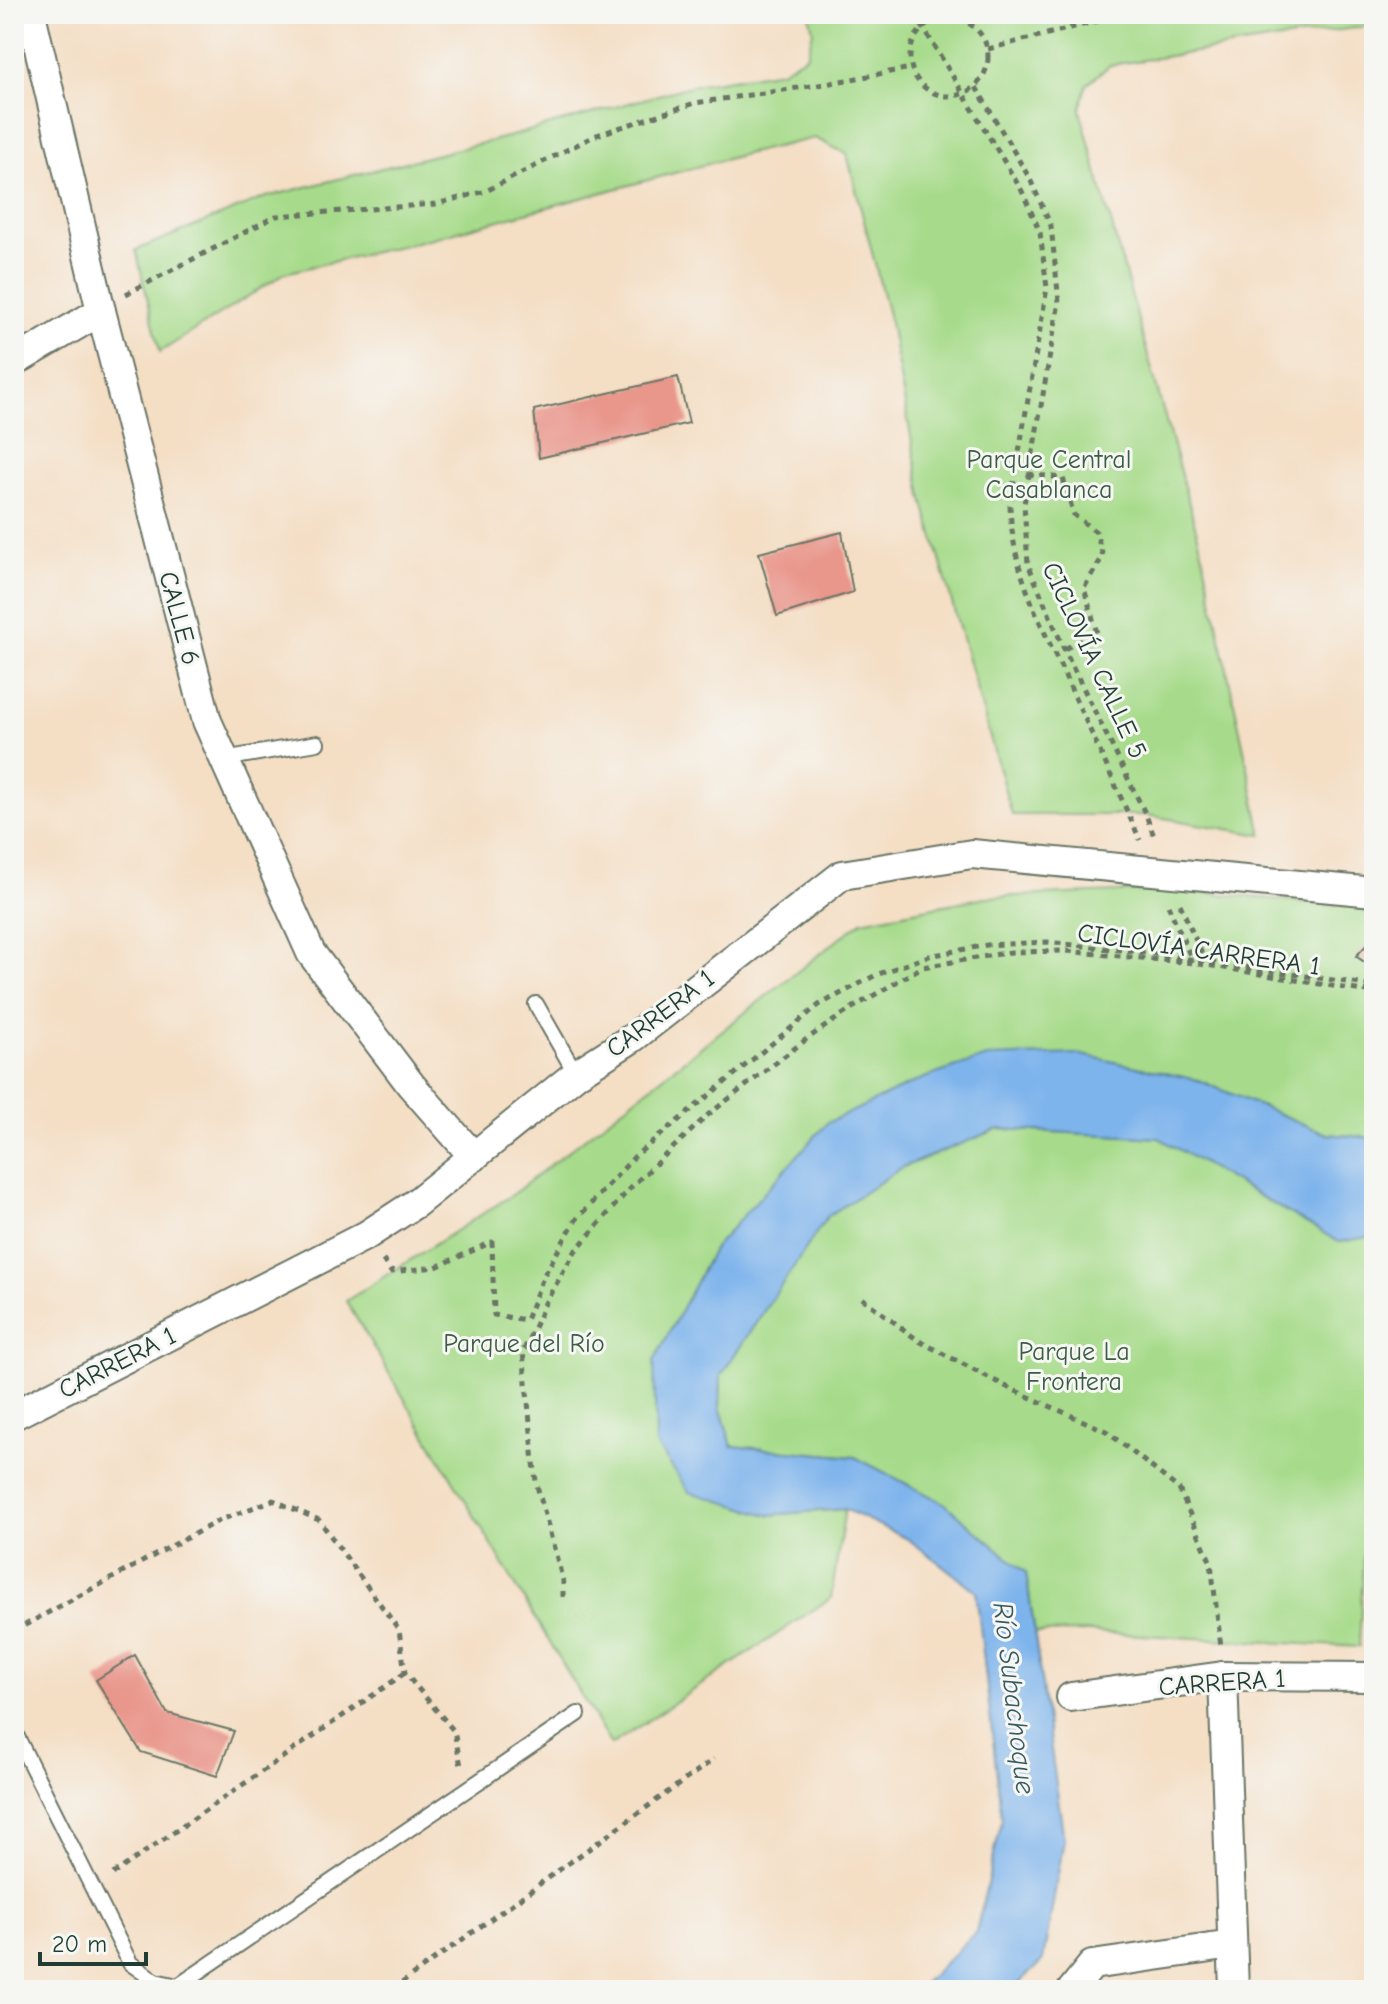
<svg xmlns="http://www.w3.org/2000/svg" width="1388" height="2004" viewBox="0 0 1388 2004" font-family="'Comic Neue',sans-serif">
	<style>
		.green { fill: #a7db8b; stroke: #638c60; stroke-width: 2 }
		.water { fill: #7eb4ec; stroke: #4e7890; stroke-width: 2 }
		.building { fill: #e9968b }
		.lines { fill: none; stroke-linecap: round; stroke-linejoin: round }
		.lane-casing { stroke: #6a7566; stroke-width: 18 }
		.street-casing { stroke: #6a7566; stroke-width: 32 }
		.path { stroke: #6a7566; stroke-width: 5; stroke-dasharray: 6 6; stroke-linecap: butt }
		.lane { stroke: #fff; stroke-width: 14 }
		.street { stroke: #fff; stroke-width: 28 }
		.labels { text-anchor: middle; stroke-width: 6; stroke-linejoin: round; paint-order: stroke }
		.park-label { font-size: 26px; fill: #3a5d45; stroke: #f6f6f2 }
		.street-label { font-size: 26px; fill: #1f3d34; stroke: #f6f6f2 }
		.water-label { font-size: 28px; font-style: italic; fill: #375b62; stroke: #f6f6f2 }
	</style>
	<rect width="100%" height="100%" fill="#f6f6f2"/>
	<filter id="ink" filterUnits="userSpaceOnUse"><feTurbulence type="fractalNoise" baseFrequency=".0125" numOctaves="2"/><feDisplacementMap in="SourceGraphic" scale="16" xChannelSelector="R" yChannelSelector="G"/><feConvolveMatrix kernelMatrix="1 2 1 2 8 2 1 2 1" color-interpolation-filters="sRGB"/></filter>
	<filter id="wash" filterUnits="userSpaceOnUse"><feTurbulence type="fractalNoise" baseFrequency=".006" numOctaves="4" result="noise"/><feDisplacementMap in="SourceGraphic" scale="32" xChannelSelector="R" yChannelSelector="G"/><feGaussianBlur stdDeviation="1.8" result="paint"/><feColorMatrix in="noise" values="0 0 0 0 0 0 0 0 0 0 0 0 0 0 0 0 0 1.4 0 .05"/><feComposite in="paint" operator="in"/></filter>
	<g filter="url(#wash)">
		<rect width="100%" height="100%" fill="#f4dec4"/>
		<g class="green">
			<polygon points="809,14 1374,14 1374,25 1110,65 1086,85 1080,110 1202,551 1262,835 1146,815 1012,815 922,496 890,323 847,154 815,138 745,154 425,240 285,273 160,352 136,250 266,197 511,136 694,85 781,71 807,55 813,31"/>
			<polygon points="1170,890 1374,908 1374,1138 1327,1134 1198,1080 924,1078 827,1123 714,1248 654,1361 768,1515 845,1509 831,1598 611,1745 346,1301 512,1195 862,921 986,897"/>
			<polygon points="998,1129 1159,1138 1339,1242 1374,1236 1374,1492 1367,1492 1359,1647 1086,1632 1035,1633 1026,1573 855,1457 732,1446 720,1407 721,1375 827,1216 903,1167"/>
		</g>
		<polygon class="water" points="1078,1054 1198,1080 1327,1134 1374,1138 1374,1236 1339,1242 1159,1138 998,1129 903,1167 827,1217 721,1375 720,1407 732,1446 855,1457 944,1503 1026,1573 1064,1840 1043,1960 1012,1990 917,1990 976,1932 1002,1820 976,1591 908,1539 845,1509 768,1515 689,1492 656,1444 654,1361 714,1248 827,1123 924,1078 987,1057"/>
		<g id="blocks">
			<g class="building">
				<polygon points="678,377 689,423 539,458 534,410"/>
				<polygon points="842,532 853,592 777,616 759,553"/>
				<polygon points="1374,937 1374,969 1356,956"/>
				<polygon points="135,1655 167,1713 234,1731 217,1776 141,1752 96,1680"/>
			</g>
		</g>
	</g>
	<g filter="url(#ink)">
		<use href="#blocks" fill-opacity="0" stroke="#6a7566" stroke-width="2"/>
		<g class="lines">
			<defs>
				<g id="lane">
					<polyline points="224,759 317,743"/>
					<polyline points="536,1004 576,1074"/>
					<polyline points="14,1731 130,1963 155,1981 178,1986 578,1714"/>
				</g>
				<g id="street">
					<polyline points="31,14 101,311 207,721 311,953 411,1085 474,1157"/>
					<polyline points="14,362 101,311"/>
					<polyline points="14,1415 367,1235 416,1203 576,1074 634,1037 842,875 972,854 1374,892"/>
					<polyline points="1223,1676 1234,1990"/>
					<polyline points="1071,1697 1223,1676 1374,1677"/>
					<polyline points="1072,1990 1092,1965 1232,1945"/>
				</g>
			</defs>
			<use href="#lane" class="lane-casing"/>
			<use href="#street" class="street-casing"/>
			<g class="path">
				<path d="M915,14L1022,191L1040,232L1047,288L1010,505C1012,571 1039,620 1066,678C1091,732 1116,786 1140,840"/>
				<circle cx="949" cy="57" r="39"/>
				<polyline points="988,49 1126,14"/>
				<polyline points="976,87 1030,179 1051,226 1059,302 1024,504 1028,564 1064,649 1146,815 1155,839"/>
				<polyline points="126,294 276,216 436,204 486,191 594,136 695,103 825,84 911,68"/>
				<polyline points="1028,474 1063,478 1074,515 1096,532 1103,556 1084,588 1097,633 1064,649"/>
				<polyline points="1180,904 1205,961"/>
				<polyline points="1168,905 1193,962"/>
				<polyline points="383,1260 391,1272 436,1267 492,1242 494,1315 526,1320 544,1275 575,1221 635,1156 819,1005 876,975 929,956 987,945 1047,942 1155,954 1374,986"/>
				<polyline points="862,1298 919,1341 1009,1388 1106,1431 1179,1489 1211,1563 1221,1647"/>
				<polyline points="563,1597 563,1581 536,1482 523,1352 545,1303 576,1250 632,1186 709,1114 808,1038 854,1007 922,967 1011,952 1066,951 1194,963 1374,993"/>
				<polyline points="14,1631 218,1521 273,1500 319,1520 399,1630 405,1673 454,1731 461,1766"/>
				<polyline points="113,1874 405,1673"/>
				<polyline points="392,1990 714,1759"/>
			</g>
			<use href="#lane" class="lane"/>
			<use href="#street" class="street"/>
		</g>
	</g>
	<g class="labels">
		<g class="park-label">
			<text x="1049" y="468">Parque Central<tspan x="1049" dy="30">Casablanca</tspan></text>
			<text x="524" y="1352">Parque del Río</text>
			<text x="1074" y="1360">Parque La<tspan x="1074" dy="30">Frontera</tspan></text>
		</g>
		<g class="street-label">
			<text transform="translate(180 618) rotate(75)" y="9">CALLE 6</text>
			<text transform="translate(1095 660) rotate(65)" y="9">CICLOVÍA CALLE 5</text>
			<text transform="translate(1199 949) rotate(8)" y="9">CICLOVÍA CARRERA 1</text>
			<text transform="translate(660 1013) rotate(-37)" y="9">CARRERA 1</text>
			<text transform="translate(117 1362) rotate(-27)" y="9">CARRERA 1</text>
			<text transform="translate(1222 1682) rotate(-4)" y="9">CARRERA 1</text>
		</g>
		<g class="water-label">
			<text transform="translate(1015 1698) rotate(83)" y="10">Río Subachoque</text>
		</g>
	</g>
	<rect width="1388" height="2004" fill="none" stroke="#f6f6f2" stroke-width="48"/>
	<path d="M40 1952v12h106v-12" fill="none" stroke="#1f3d34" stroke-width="4"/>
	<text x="52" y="1952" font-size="24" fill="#1f3d34" stroke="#f6f6f2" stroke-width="6" paint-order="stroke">20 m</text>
</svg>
